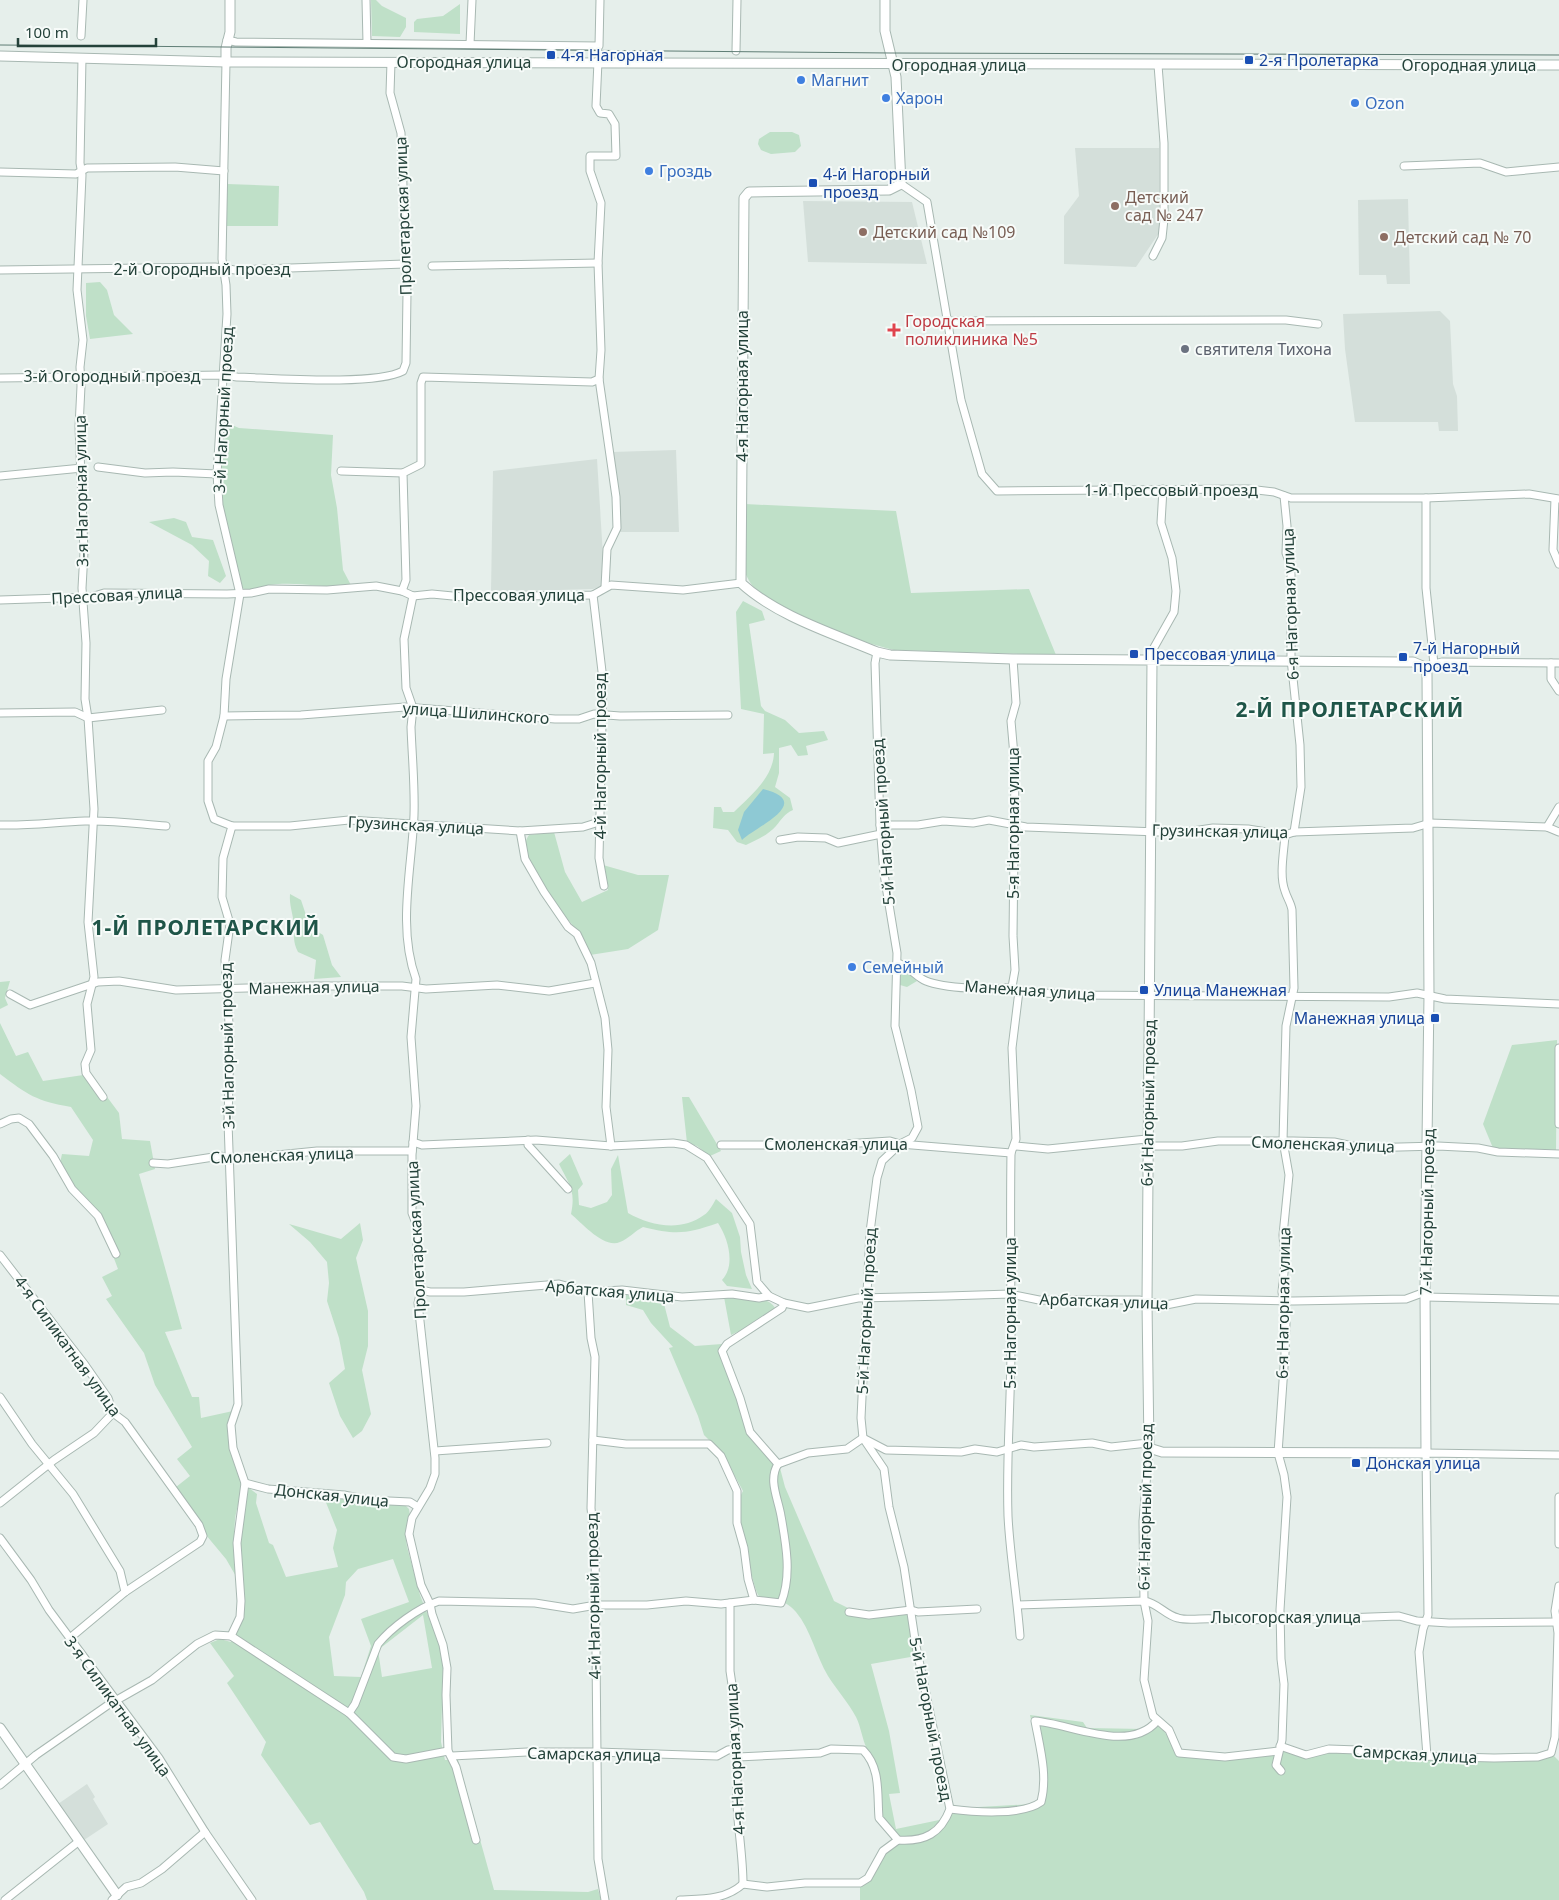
<svg xmlns="http://www.w3.org/2000/svg" width="1559" height="1900" viewBox="0 0 1559 1900" font-family="'Noto Sans',sans-serif">
	<style>
		.built { fill: #d4dfda }
		.green { fill: #bfe0c8; fill-rule: evenodd }
		.water { fill: #8ec9d4 }
		.lines { fill: none; stroke-linecap: round; stroke-linejoin: round }
		.minor-casing { stroke: #a8b8b2; stroke-width: 9 }
		.tertiary-casing { stroke: #a8b8b2; stroke-width: 11 }
		.minor { stroke: #fff; stroke-width: 7 }
		.tertiary { stroke: #fff; stroke-width: 9 }
		.tram { stroke: #5f7d75; stroke-width: 1 }
		.transit-dot { fill: #1a4fb4; stroke: #f7fbf9; stroke-width: 2 }
		.shop-dot { fill: #3f7fe0; stroke: #f7fbf9; stroke-width: 2 }
		.education-dot { fill: #8d6e63; stroke: #f7fbf9; stroke-width: 2 }
		.health-dot { fill: #e0444e; stroke: #f7fbf9; stroke-width: 2 }
		.worship-dot { fill: #6b7280; stroke: #f7fbf9; stroke-width: 2 }
		.labels { text-anchor: middle; stroke-width: 4; stroke-linejoin: round; paint-order: stroke }
		.transit-label { font-size: 16px; fill: #164399; stroke: #f7fbf9; text-anchor: start }
		.street-label { font-size: 16px; fill: #24423a; stroke: #f7fbf9 }
		.shop-label { font-size: 16px; fill: #366cbe; stroke: #f7fbf9; text-anchor: start }
		.education-label { font-size: 16px; fill: #785e54; stroke: #f7fbf9; text-anchor: start }
		.health-label { font-size: 16px; fill: #be3a42; stroke: #f7fbf9; text-anchor: start }
		.worship-label { font-size: 16px; fill: #5b616d; stroke: #f7fbf9; text-anchor: start }
		.district-label { font-size: 21px; font-weight: bold; letter-spacing: 1px; fill: #1f5548; stroke: #f7fbf9 }
	</style>
	<rect width="100%" height="100%" fill="#e6efeb"/>
	<g class="built">
		<polygon points="1075,148 1159,148 1159,233 1136,267 1064,264 1064,216 1079,196"/>
		<polygon points="1408,199 1410,284 1387,284 1386,275 1359,275 1358,200"/>
		<polygon points="803,201 912,202 927,264 808,262"/>
		<polygon points="1440,311 1450,321 1453,384 1457,396 1458,431 1439,431 1438,422 1355,422 1345,349 1343,314"/>
		<polygon points="676,450 679,532 620,532 612,452"/>
		<polygon points="597,459 604,572 601,586 593,589 491,592 493,471"/>
		<polygon points="87,1784 95,1797 93,1799 108,1824 84,1840 58,1804"/>
	</g>
	<g class="green">
		<polygon points="371,0 376,0 382,6 406,18 406,27 400,37 372,36"/>
		<polygon points="460,4 460,34 414,32 414,22 417,19 443,16"/>
		<polygon points="770,132 792,132 799,135 801,146 795,152 771,154 761,150 758,144 759,139"/>
		<polygon points="227,184 279,186 278,226 225,226"/>
		<polygon points="100,282 107,290 114,315 133,334 90,339 86,316 86,283"/>
		<path d="M225,422L239,428L333,435L331,475L337,508L343,570L352,587C324,588 296,581 269,585C257,587 250,595 240,586L222,505L221,473Z"/>
		<path d="M745,504L896,511L911,593L1029,589L1056,655L894,650C855,641 787,614 756,589C750,584 747,577 744,570Z"/>
		<polygon points="174,518 186,522 192,537 213,540 226,576 220,583 208,576 209,561 192,545 149,522"/>
		<path d="M743,601L762,611L765,620L749,624L761,706L765,711L785,720L799,733L824,731L828,740L806,746L808,755L798,756L791,745L779,748V773L775,787L790,798L793,810C784,814 782,819 776,826C768,835 757,840 746,845L737,842L728,830L713,828L714,807H721L723,812H734C751,795 773,778 774,753L763,754L764,714L741,709L736,612Z"/>
		<path d="M554,832L565,872L582,902L608,890L603,865L638,875H669L658,930L628,949L590,955C587,948 584,941 580,934C567,917 511,857 529,835Z"/>
		<path d="M290,894L301,900L310,927L323,935L332,965L341,977L314,979L316,960L298,952C293,942 294,937 294,925C293,914 289,905 290,894Z"/>
		<polygon points="901,967 917,981 907,987 900,985"/>
		<polygon points="10,981 5,998 8,1005 0,1009 0,982"/>
		<path d="M0,1023L16,1056L28,1052L43,1081L90,1074L119,1113L122,1139L150,1141L155,1169L139,1174L182,1329L165,1332L192,1397H199L201,1418L233,1411C220,1443 238,1454 241,1482C243,1494 236,1508 235,1520C233,1540 235,1559 237,1578L226,1559L206,1535L176,1487L190,1476L177,1459L192,1447L155,1385L144,1353L106,1299L112,1296L102,1277L118,1269C104,1228 83,1199 60,1163L62,1154L89,1156L93,1140L71,1107C36,1101 28,1095 0,1074Z"/>
		<polygon points="1557,1040 1556,1150 1493,1148 1483,1124 1512,1045"/>
		<polygon points="682,1097 689,1097 721,1151 710,1156 697,1146 687,1143"/>
		<path d="M570,1154L583,1184L578,1190L579,1205L591,1208L607,1202L612,1195L611,1169L618,1155L628,1213C651,1226 681,1232 704,1215C709,1212 713,1204 716,1199L732,1213L740,1237L741,1252L746,1275L752,1289L727,1286L722,1280C736,1265 728,1238 718,1223C686,1234 676,1235 643,1227C635,1231 628,1239 620,1242C604,1249 582,1223 571,1214C576,1190 569,1184 559,1164Z"/>
		<polygon points="360,1223 363,1240 356,1258 368,1311 368,1346 362,1370 371,1414 362,1431 353,1438 340,1416 329,1383 345,1369 339,1338 327,1301 329,1283 327,1262 310,1242 289,1224 341,1239"/>
		<path d="M626,1295L663,1300L670,1327L695,1346L722,1344L719,1352L739,1399L741,1416L748,1433L766,1455L780,1468L785,1487L834,1601L854,1611L903,1610L908,1614L916,1656L871,1664L889,1731L900,1793L889,1794L896,1829L944,1819C938,1834 918,1836 903,1838C873,1828 883,1793 877,1769C874,1761 871,1756 867,1749C862,1739 861,1727 856,1717C848,1702 837,1690 828,1676C816,1656 811,1630 796,1612C781,1595 770,1603 759,1596C754,1592 737,1514 738,1505C738,1500 741,1495 743,1491L723,1454L704,1435L698,1416L669,1348L673,1347L651,1323L643,1310L626,1305Z"/>
		<path d="M731,1296C743,1297 769,1296 775,1308L752,1325L731,1335L724,1297Z"/>
		<path d="M249,1488L257,1494L256,1503L269,1543L273,1545L286,1577L338,1567L333,1548L337,1530L323,1495L404,1504L409,1509L410,1516L405,1533L407,1547L420,1595L440,1646L443,1668L441,1742L445,1760H458L494,1890L588,1892L598,1889L601,1900H367L364,1892L320,1822L310,1825L261,1755L266,1742L227,1683L234,1676L210,1643L220,1639L231,1642C249,1614 240,1578 240,1546C240,1528 244,1506 249,1488ZM393,1559L409,1602L361,1619L371,1646L361,1677L334,1676L329,1637L345,1595L346,1582L358,1569ZM423,1615L432,1668L382,1677L378,1650Z"/>
		<path d="M1030,1715L1083,1722L1087,1728L1144,1729L1150,1723C1174,1729 1165,1751 1189,1757L1284,1750L1307,1757L1330,1751L1539,1759L1553,1755L1559,1761V1900H860V1884C876,1877 876,1864 887,1852C897,1839 913,1844 927,1839C938,1835 948,1814 961,1808L1033,1804L1039,1801C1047,1772 1036,1743 1030,1715Z"/>
	</g>
	<path class="water" d="M763,789C815,802 757,826 742,840L738,830L744,812Z"/>
	<g class="lines">
		<defs>
			<g id="minor">
				<polyline points="366,0 367,43"/>
				<polyline points="81,36 83,0"/>
				<polyline points="227,40 236,42 599,46 600,0"/>
				<polyline points="470,44 472,0"/>
				<polyline points="736,51 737,0"/>
				<polyline points="82,58 80,163 82,175 77,290 83,340 80,367 81,386 79,427 84,552 82,588 86,643 85,699 88,718 94,809 88,922 94,977 87,1004 91,1050 85,1064 86,1073 103,1097"/>
				<polyline points="598,61 596,106 600,113 609,114 615,124 616,156 590,156 590,171 601,203 598,263 601,350 599,379 616,497 617,528 607,549 605,587"/>
				<polyline points="226,62 222,259 226,285 227,314 217,474 219,505 240,594 226,679 224,716 216,747 208,761 208,801 214,819 232,826 223,858 222,897 230,924 225,960 230,1040 228,1122 238,1404 231,1425 233,1448 245,1483 237,1543 241,1601 240,1617 231,1636"/>
				<polyline points="1404,166 1480,163 1506,172 1559,167"/>
				<polyline points="0,172 76,174 87,168 175,167 224,171"/>
				<polyline points="901,184 927,202 961,400 982,474 997,491 1248,489 1274,492 1291,498 1426,498 1529,494 1559,499"/>
				<polyline points="1153,256 1162,238 1164,219 1164,143 1158,65"/>
				<polyline points="432,266 598,263"/>
				<polyline points="0,270 215,267 235,270 405,264"/>
				<polyline points="947,321 1286,320 1318,324"/>
				<path d="M0,378L224,375L237,377C273,378 375,386 403,371L406,363L407,293L401,133L390,93L391,62"/>
				<polyline points="98,467 145,473 173,472 217,474"/>
				<polyline points="341,471 403,473"/>
				<polyline points="0,476 82,468"/>
				<polyline points="1284,496 1287,526 1286,553 1291,567 1291,659 1300,745 1301,787 1294,832"/>
				<polyline points="1426,498 1426,588 1434,664"/>
				<polyline points="1555,499 1553,550 1559,564"/>
				<polyline points="402,591 406,580 403,473 421,464 421,383 423,377 592,382 599,379"/>
				<polyline points="593,595 603,680 599,858 604,886"/>
				<path d="M413,596L404,639L406,688L413,708L411,727C412,756 415,786 414,815C412,868 397,927 416,979L411,1037L416,1106L412,1155V1213L417,1226V1262L421,1290L418,1303L435,1458V1474L430,1488L412,1518L409,1534L421,1585L430,1604L432,1614L443,1645L447,1668L446,1695L448,1751L456,1767L476,1840"/>
				<polyline points="0,600 91,597 104,593 227,594 251,593 269,589 327,590 376,586 402,591 413,596 432,594 463,597 593,595 611,585 683,590 741,583"/>
				<polyline points="1152,660 1152,651 1174,612 1176,591 1172,558 1161,523 1163,489"/>
				<polyline points="1551,663 1551,679 1559,691"/>
				<polyline points="1430,665 1442,662 1559,663"/>
				<polyline points="0,713 75,712 88,718 162,710"/>
				<polyline points="224,716 301,715 405,707 555,719 579,719 594,714 620,716 728,715"/>
				<path d="M0,825C29,826 56,822 85,821C112,820 139,824 166,826"/>
				<polyline points="880,825 918,825 943,821 973,823 989,820 1026,827 1158,832 1186,832 1213,828 1248,829 1285,835 1294,832 1413,828 1430,823 1547,827 1559,832"/>
				<polyline points="232,826 290,826 349,820 520,831 583,827 599,822"/>
				<polyline points="1547,827 1559,807"/>
				<polyline points="520,831 525,859 544,892 568,927 577,934 591,963 605,1018 608,1050 606,1107 611,1146"/>
				<polyline points="780,840 798,837 826,838 838,843 881,834"/>
				<path d="M897,963C907,964 916,977 926,981C943,988 994,991 1012,987L1019,991L1071,995L1389,997L1417,993L1445,999L1559,1004"/>
				<polyline points="1012,987 1015,970 1013,936 1015,767 1011,721 1016,703 1013,659"/>
				<path d="M1019,991L1012,1048L1016,1139L1011,1153C1010,1217 1011,1282 1011,1346C1011,1403 1006,1459 1008,1516C1010,1556 1017,1596 1020,1636"/>
				<polyline points="10,994 30,1005 98,982 119,981 176,990 311,986 402,986 426,989 497,985 549,991 595,983"/>
				<polyline points="1559,1048 1559,1124"/>
				<polyline points="0,1124 11,1119 19,1118 29,1124 53,1156 72,1189 98,1216 116,1254"/>
				<polyline points="528,1140 528,1145 568,1189"/>
				<polyline points="413,1142 422,1145 536,1140 611,1146 673,1143 686,1145 707,1158 750,1224 757,1282 769,1296 784,1303 808,1308 858,1298 947,1296 1010,1294 1039,1300 1139,1300 1166,1305 1196,1299 1293,1301 1406,1299 1425,1292"/>
				<polyline points="721,1145 829,1145 890,1141 900,1144 1011,1153"/>
				<polyline points="1015,1146 1048,1149 1147,1139"/>
				<polyline points="1148,1146 1182,1146 1218,1141 1293,1141 1334,1142 1362,1148 1438,1146 1478,1148 1498,1152 1559,1154"/>
				<polyline points="153,1163 168,1164 220,1156 237,1159 317,1151 412,1151"/>
				<polyline points="0,1255 85,1365 108,1398 113,1413 125,1422 199,1525 203,1536 200,1542 125,1592 70,1638"/>
				<polyline points="421,1290 430,1292 464,1292 559,1284 588,1292 622,1290 682,1297 732,1294 759,1298 769,1296"/>
				<polyline points="588,1292 591,1338 595,1357 591,1508 595,1549 598,1859 605,1900"/>
				<polyline points="1425,1297 1559,1300"/>
				<polyline points="0,1397 32,1444 73,1494 120,1571 125,1592"/>
				<polyline points="593,1440 626,1444 709,1444 721,1456 737,1491 737,1523 744,1548 748,1579 754,1600"/>
				<polyline points="1149,1448 1143,1521 1144,1601 1148,1621 1144,1680 1153,1716 1169,1730 1179,1753 1225,1757 1278,1751"/>
				<polyline points="435,1451 547,1443"/>
				<polyline points="778,1464 808,1453 847,1449 863,1438 886,1450 961,1452 975,1449 997,1452 1021,1445 1034,1447 1092,1443 1111,1447 1148,1443"/>
				<polyline points="778,1464 750,1432 740,1398 722,1351 727,1344 782,1308 784,1303"/>
				<polyline points="245,1483 268,1489 344,1495 368,1500 410,1502 418,1507"/>
				<polyline points="1559,1497 1559,1544"/>
				<polyline points="0,1503 54,1460 94,1433 113,1413"/>
				<polyline points="0,1538 31,1580 49,1610 159,1758 205,1832 252,1900"/>
				<path d="M730,1603V1671L734,1698L735,1749C739,1758 736,1790 737,1803C738,1830 743,1857 743,1884"/>
				<path d="M1018,1605L1144,1601C1158,1603 1165,1615 1178,1618C1192,1622 1207,1616 1222,1620L1315,1619L1399,1616L1417,1621L1449,1623L1559,1622"/>
				<polyline points="849,1612 869,1615 911,1610 918,1612 977,1609"/>
				<path d="M349,1713L355,1704L378,1644C392,1627 418,1608 439,1601L535,1603L573,1609L596,1605H647L686,1601L721,1604L754,1600L781,1603C792,1576 786,1544 781,1516C778,1498 768,1480 778,1464"/>
				<polyline points="1280,1746 1306,1755 1329,1749 1358,1750 1381,1755 1494,1758 1538,1757 1551,1753 1555,1737 1558,1633 1555,1611 1559,1586"/>
				<polyline points="452,1756 527,1752 597,1752 717,1756 728,1750 735,1749"/>
				<polyline points="1427,1756 1419,1652 1423,1629 1428,1615 1426,1453 1559,1455"/>
				<path d="M738,1757L820,1753L831,1749L863,1750C881,1768 877,1794 879,1818L898,1840C925,1842 941,1833 950,1809L916,1646L904,1567L889,1507L884,1469L863,1438L861,1418L870,1232L877,1178L882,1161L900,1144L912,1138L918,1127L911,1090L895,1026L897,953L884,874L880,825L875,663L877,652"/>
				<path d="M1281,1771L1276,1765L1282,1740L1284,1684L1281,1659L1280,1610L1287,1497L1284,1475L1278,1453L1285,1353L1286,1323L1282,1292L1285,1263L1283,1235L1289,1175L1283,1141L1286,1026L1294,988L1292,910C1291,903 1287,898 1285,891C1279,875 1284,852 1285,835"/>
				<polyline points="0,1785 36,1755 108,1705 152,1680 197,1644 215,1635 231,1636 349,1713 393,1757 406,1759 448,1751"/>
				<path d="M950,1809C973,1812 1022,1816 1041,1802C1048,1776 1040,1748 1035,1721C1071,1724 1129,1754 1157,1721"/>
				<polyline points="743,1884 767,1887 805,1883 860,1883 868,1878 883,1851 898,1840"/>
				<polyline points="5,1900 78,1842"/>
				<polyline points="112,1900 126,1887 141,1883 162,1869 205,1832"/>
				<path d="M680,1900C703,1899 725,1900 743,1884"/>
			</g>
			<g id="tertiary">
				<path d="M885,0V31L896,77L901,184L889,190L749,192L744,198L741,583C777,616 832,633 877,652L890,655L1013,659L1402,662H1413L1425,667L1427,674L1429,996L1425,1288L1426,1453L1162,1452L1149,1448L1147,1303L1152,660"/>
				<polyline points="0,56 226,62 1559,65"/>
				<polyline points="226,62 226,48 230,32 230,0"/>
				<polyline points="0,1728 117,1895"/>
			</g>
		</defs>
		<use href="#minor" class="minor-casing"/>
		<use href="#tertiary" class="tertiary-casing"/>
		<use href="#minor" class="minor"/>
		<use href="#tertiary" class="tertiary"/>
		<polyline class="tram" points="0,45 890,53 1559,55"/>
	</g>
	<g class="transit-dot">
		<rect x="546" y="50" width="10" height="10" rx="2.5"/>
		<rect x="1244" y="55" width="10" height="10" rx="2.5"/>
		<rect x="808" y="178" width="10" height="10" rx="2.5"/>
		<rect x="1129" y="649" width="10" height="10" rx="2.5"/>
		<rect x="1398" y="652" width="10" height="10" rx="2.5"/>
		<rect x="1139" y="985" width="10" height="10" rx="2.5"/>
		<rect x="1430" y="1013" width="10" height="10" rx="2.5"/>
		<rect x="1351" y="1458" width="10" height="10" rx="2.5"/>
	</g>
	<g class="shop-dot">
		<circle cx="801" cy="80" r="5"/>
		<circle cx="886" cy="98" r="5"/>
		<circle cx="1355" cy="103" r="5"/>
		<circle cx="649" cy="171" r="5"/>
		<circle cx="852" cy="967" r="5"/>
	</g>
	<g class="education-dot">
		<circle cx="1115" cy="206" r="5"/>
		<circle cx="863" cy="232" r="5"/>
		<circle cx="1384" cy="237" r="5"/>
	</g>
	<path class="health-dot" d="M891.5 322.5h5v5h5v5h-5v5h-5v-5h-5v-5h5z"/>
	<circle class="worship-dot" cx="1185" cy="349" r="5"/>
	<g class="labels">
		<g class="transit-label">
			<text x="561" y="61">4-я Нагорная</text>
			<text x="1259" y="66">2-я Пролетарка</text>
			<text x="823" y="180">4-й Нагорный<tspan x="823" dy="18">проезд</tspan></text>
			<text x="1413" y="654">7-й Нагорный<tspan x="1413" dy="18">проезд</tspan></text>
			<text x="1144" y="660">Прессовая улица</text>
			<text x="1154" y="996">Улица Манежная</text>
			<text x="1425" y="1024" text-anchor="end">Манежная улица</text>
			<text x="1366" y="1469">Донская улица</text>
		</g>
		<g class="street-label">
			<text x="464" y="68">Огородная улица</text>
			<text x="959" y="71">Огородная улица</text>
			<text x="1469" y="71">Огородная улица</text>
			<text transform="translate(403 216) rotate(-92)" y="6">Пролетарская улица</text>
			<text x="202" y="275">2-й Огородный проезд</text>
			<text x="112" y="382">3-й Огородный проезд</text>
			<text transform="translate(742 386) rotate(-90)" y="6">4-я Нагорная улица</text>
			<text transform="translate(223 410) rotate(-87)" y="6">3-й Нагорный проезд</text>
			<text x="1171" y="496">1-й Прессовый проезд</text>
			<text transform="translate(81 491) rotate(-91)" y="6">3-я Нагорная улица</text>
			<text transform="translate(117 595) rotate(-3)" y="6">Прессовая улица</text>
			<text x="519" y="601">Прессовая улица</text>
			<text transform="translate(1290 604) rotate(-92)" y="6">6-я Нагорная улица</text>
			<text transform="translate(476 713) rotate(4)" y="6">улица Шилинского</text>
			<text transform="translate(600 756) rotate(-90)" y="6">4-й Нагорный проезд</text>
			<text transform="translate(883 822) rotate(-94)" y="6">5-й Нагорный проезд</text>
			<text transform="translate(1013 823) rotate(-90)" y="6">5-я Нагорная улица</text>
			<text transform="translate(416 825) rotate(3)" y="6">Грузинская улица</text>
			<text transform="translate(1220 831) rotate(1)" y="6">Грузинская улица</text>
			<text transform="translate(314 987) rotate(-1)" y="6">Манежная улица</text>
			<text transform="translate(1030 990) rotate(4)" y="6">Манежная улица</text>
			<text transform="translate(227 1046) rotate(-91)" y="6">3-й Нагорный проезд</text>
			<text transform="translate(1148 1103) rotate(-89)" y="6">6-й Нагорный проезд</text>
			<text x="836" y="1150">Смоленская улица</text>
			<text transform="translate(1323 1144) rotate(2)" y="6">Смоленская улица</text>
			<text transform="translate(282 1155) rotate(-2)" y="6">Смоленская улица</text>
			<text transform="translate(1427 1212) rotate(-89)" y="6">7-й Нагорный проезд</text>
			<text transform="translate(416 1240) rotate(-93)" y="6">Пролетарская улица</text>
			<text transform="translate(610 1291) rotate(5)" y="6">Арбатская улица</text>
			<text transform="translate(1104 1301) rotate(2)" y="6">Арбатская улица</text>
			<text transform="translate(1283 1303) rotate(-89)" y="6">6-я Нагорная улица</text>
			<text transform="translate(866 1311) rotate(-87)" y="6">5-й Нагорный проезд</text>
			<text transform="translate(1010 1313) rotate(-90)" y="6">5-я Нагорная улица</text>
			<text transform="translate(68 1346) rotate(54)" y="6">4-я Силикатная улица</text>
			<text transform="translate(332 1495) rotate(6)" y="6">Донская улица</text>
			<text transform="translate(1145 1507) rotate(-89)" y="6">6-й Нагорный проезд</text>
			<text transform="translate(593 1596) rotate(-91)" y="6">4-й Нагорный проезд</text>
			<text x="1286" y="1623">Лысогорская улица</text>
			<text transform="translate(118 1706) rotate(54)" y="6">3-я Силикатная улица</text>
			<text transform="translate(931 1719) rotate(79)" y="6">5-й Нагорный проезд</text>
			<text transform="translate(594 1754) rotate(1)" y="6">Самарская улица</text>
			<text transform="translate(1415 1754) rotate(3)" y="6">Самрская улица</text>
			<text transform="translate(735 1759) rotate(-93)" y="6">4-я Нагорная улица</text>
		</g>
		<g class="shop-label">
			<text x="811" y="86">Магнит</text>
			<text x="896" y="104">Харон</text>
			<text x="1365" y="109">Ozon</text>
			<text x="659" y="177">Гроздь</text>
			<text x="862" y="973">Семейный</text>
		</g>
		<g class="education-label">
			<text x="1125" y="203">Детский<tspan x="1125" dy="18">сад № 247</tspan></text>
			<text x="873" y="238">Детский сад №109</text>
			<text x="1394" y="243">Детский сад № 70</text>
		</g>
		<g class="health-label">
			<text x="905" y="327">Городская<tspan x="905" dy="18">поликлиника №5</tspan></text>
		</g>
		<g class="worship-label">
			<text x="1195" y="355">святителя Тихона</text>
		</g>
		<g class="district-label">
			<text x="1350" y="717">2-Й ПРОЛЕТАРСКИЙ</text>
			<text x="206" y="935">1-Й ПРОЛЕТАРСКИЙ</text>
		</g>
	</g>
	<path d="M18 38v8h138v-8" fill="none" stroke="#24423a" stroke-width="2.5"/>
	<text x="25" y="38" font-size="15" fill="#24423a" stroke="#f7fbf9" stroke-width="4" paint-order="stroke">100 m</text>
</svg>
